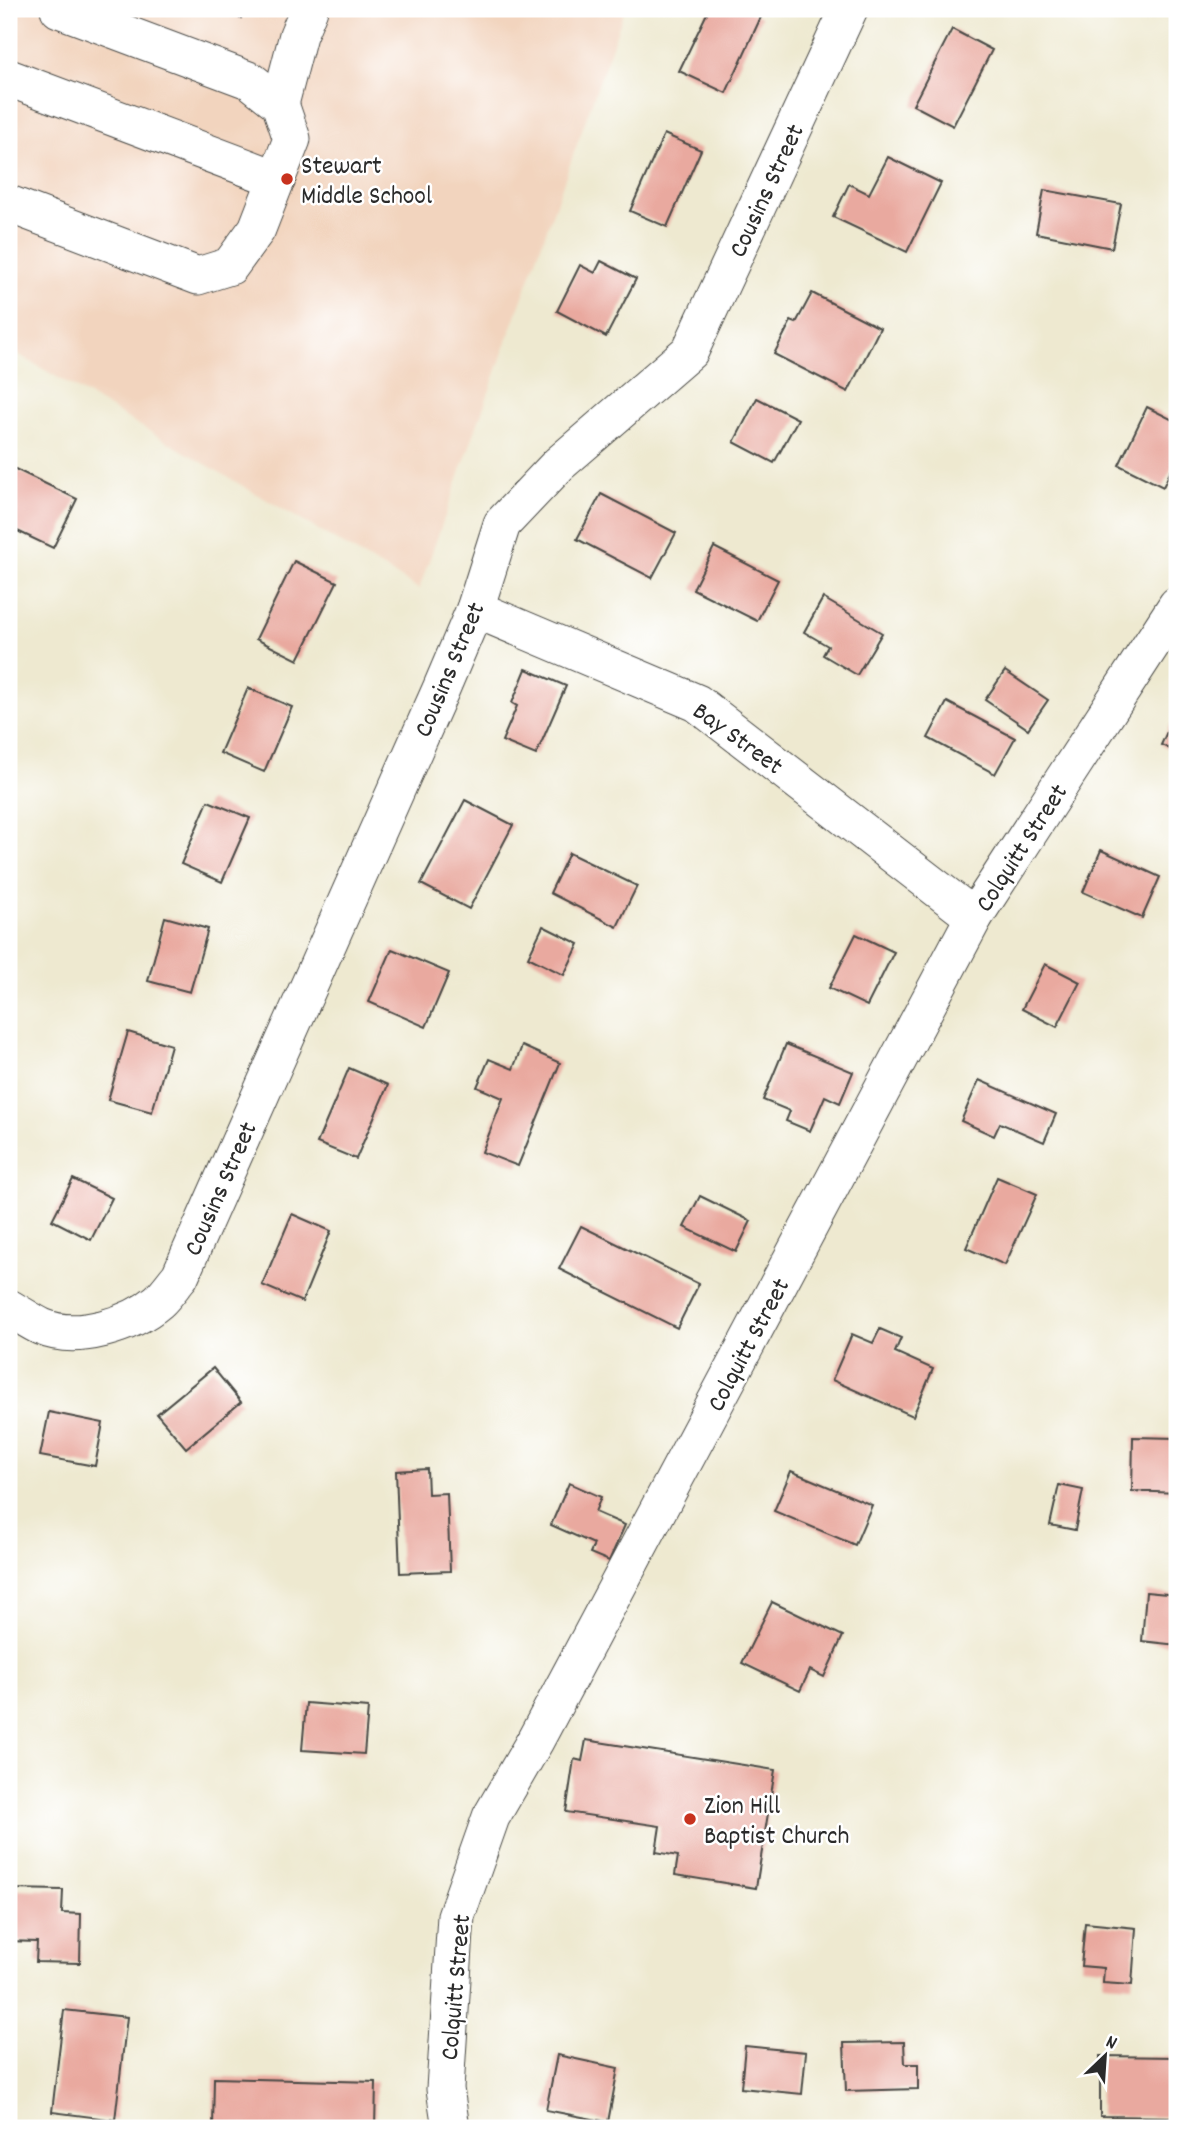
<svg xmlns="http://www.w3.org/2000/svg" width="1186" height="2137" viewBox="0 0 1186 2137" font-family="Dekko,sans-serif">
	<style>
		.built { fill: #f2d4be }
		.building { fill: #e9a99f }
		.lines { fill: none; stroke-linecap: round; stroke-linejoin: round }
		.minor-casing { stroke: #484844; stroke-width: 39 }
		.minor { stroke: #fff; stroke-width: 37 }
		.poi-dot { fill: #c8321e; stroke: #fff; stroke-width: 2.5 }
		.labels { text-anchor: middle; stroke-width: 5; stroke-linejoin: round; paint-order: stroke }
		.poi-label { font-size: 26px; fill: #2b2b2b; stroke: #fff; text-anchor: start }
		.street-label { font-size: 26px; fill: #2b2b2b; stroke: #fff }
	</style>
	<rect width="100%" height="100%" fill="#fff"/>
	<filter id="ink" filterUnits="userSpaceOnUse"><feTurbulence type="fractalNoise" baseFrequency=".0143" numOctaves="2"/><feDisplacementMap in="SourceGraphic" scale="14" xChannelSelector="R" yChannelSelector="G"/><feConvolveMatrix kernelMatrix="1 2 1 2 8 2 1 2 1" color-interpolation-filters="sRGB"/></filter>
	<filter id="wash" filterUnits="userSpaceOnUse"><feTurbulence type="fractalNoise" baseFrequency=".00686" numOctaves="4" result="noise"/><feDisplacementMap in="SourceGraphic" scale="28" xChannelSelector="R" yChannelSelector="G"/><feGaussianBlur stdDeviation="1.57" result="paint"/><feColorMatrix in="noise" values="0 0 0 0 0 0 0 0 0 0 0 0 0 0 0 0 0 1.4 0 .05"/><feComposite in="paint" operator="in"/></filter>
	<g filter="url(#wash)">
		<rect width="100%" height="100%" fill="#eee9d0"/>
		<polygon class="built" points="9,9 625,9 419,589 9,349"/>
		<g id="blocks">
			<g class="building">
				<polygon points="219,9 244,9 241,18"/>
				<polygon points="709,9 744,9 761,17 726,93 679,71"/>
				<polygon points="952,29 992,50 953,126 913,105"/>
				<polygon points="664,134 701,150 667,227 630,211"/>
				<polygon points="888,157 941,183 907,252 833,217 849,184 869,194"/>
				<polygon points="1044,190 1121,204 1112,248 1036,233"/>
				<polygon points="601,261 636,279 606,337 557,311 580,265 595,273"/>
				<polygon points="812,293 880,328 848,392 774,354 791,321 796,323"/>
				<polygon points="757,398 798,419 774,463 734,442"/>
				<polygon points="1147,407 1177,422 1177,458 1163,487 1119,465"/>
				<polygon points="9,466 77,499 53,548 9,527"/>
				<polygon points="601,494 676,533 652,578 577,539"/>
				<polygon points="714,547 778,580 757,621 693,589"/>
				<polygon points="294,561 337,582 298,660 256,639"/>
				<polygon points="823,598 882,633 857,675 823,655 828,646 804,632"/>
				<polygon points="526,669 566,686 536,755 502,741 517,706 512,703"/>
				<polygon points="1005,671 1048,700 1028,729 985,700"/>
				<polygon points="248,688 292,707 264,772 220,753"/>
				<polygon points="947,702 1015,738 995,774 928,738"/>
				<polygon points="1170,725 1177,728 1177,752 1161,745"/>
				<polygon points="465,800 513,825 469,909 421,884"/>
				<polygon points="208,801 250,818 222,882 181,864"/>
				<polygon points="1101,850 1160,877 1142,918 1083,892"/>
				<polygon points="569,853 637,886 617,927 550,893"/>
				<polygon points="165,917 208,929 190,992 148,981"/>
				<polygon points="543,926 579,944 564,975 528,957"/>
				<polygon points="856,934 894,952 867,1006 829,988"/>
				<polygon points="392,949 449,973 426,1027 369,1002"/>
				<polygon points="1045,964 1080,982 1057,1027 1022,1009"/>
				<polygon points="128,1032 171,1045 152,1112 108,1100"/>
				<polygon points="786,1044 853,1072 840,1103 825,1096 810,1131 786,1121 790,1111 763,1100"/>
				<polygon points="522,1046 560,1063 518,1166 482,1152 503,1098 477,1087 489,1059 513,1069"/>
				<polygon points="349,1068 388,1085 356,1159 317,1143"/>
				<polygon points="979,1080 1056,1114 1044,1142 1000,1123 994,1136 961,1121"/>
				<polygon points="997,1177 1037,1194 1005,1265 966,1248"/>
				<polygon points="73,1179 112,1198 91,1240 52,1220"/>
				<polygon points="700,1196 751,1221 736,1252 684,1227"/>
				<polygon points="292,1214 331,1231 302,1302 262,1285"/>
				<polygon points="581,1226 699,1284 677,1328 559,1269"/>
				<polygon points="880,1329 901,1338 895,1352 933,1369 913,1416 832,1380 852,1334 873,1343"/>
				<polygon points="213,1368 241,1402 186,1448 157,1414"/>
				<polygon points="49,1412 103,1423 95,1466 40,1456"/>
				<polygon points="1133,1437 1177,1438 1177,1493 1132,1491"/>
				<polygon points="427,1469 428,1494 447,1493 450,1571 400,1573 396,1471"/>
				<polygon points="791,1471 872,1505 855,1545 774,1511"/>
				<polygon points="569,1483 601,1497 595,1512 625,1525 609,1561 590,1553 594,1544 551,1525"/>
				<polygon points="1059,1485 1083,1490 1075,1530 1050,1525"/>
				<polygon points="1146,1592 1177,1595 1177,1645 1142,1641"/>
				<polygon points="772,1602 843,1636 824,1677 810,1670 800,1691 742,1663"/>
				<polygon points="306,1703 368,1708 364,1754 302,1750"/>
				<polygon points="586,1740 775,1770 756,1888 675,1875 678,1856 656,1852 660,1826 566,1812 574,1759 582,1761"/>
				<polygon points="9,1889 63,1890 62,1913 81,1914 80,1963 36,1962 37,1942 9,1941"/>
				<polygon points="1085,1923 1136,1928 1132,1985 1103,1983 1104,1968 1081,1966"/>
				<polygon points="64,2010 127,2017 115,2120 52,2112"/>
				<polygon points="904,2042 905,2064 918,2064 918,2089 846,2091 844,2043"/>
				<polygon points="745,2046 806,2052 802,2094 741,2088"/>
				<polygon points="557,2055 618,2068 608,2122 546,2110"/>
				<polygon points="1100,2056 1177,2057 1177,2117 1100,2116"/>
				<polygon points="214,2078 376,2082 375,2128 213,2128"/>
			</g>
		</g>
	</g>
	<g filter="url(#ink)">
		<use href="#blocks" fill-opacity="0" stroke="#484844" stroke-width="2"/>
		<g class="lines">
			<defs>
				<g id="minor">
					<polyline points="9,78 277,179"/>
					<polyline points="280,104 298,35 309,9"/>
					<polyline points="9,204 198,276 230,266 257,229 292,139 280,104 251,81 59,9"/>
					<polyline points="475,609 697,703 974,917"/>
					<path d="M9,1308C20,1314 31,1322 42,1327C77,1342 131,1325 159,1301C167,1293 173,1284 180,1276L441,689L475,609L502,524L559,464L690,351L849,9"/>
					<polyline points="451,2128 445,2089 456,1916 491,1817 535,1741 974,917 1177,605"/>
				</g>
			</defs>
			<use href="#minor" class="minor-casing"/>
			<use href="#minor" class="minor"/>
		</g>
	</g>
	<g class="poi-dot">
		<circle cx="287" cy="179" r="7"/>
		<circle cx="690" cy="1819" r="7"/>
	</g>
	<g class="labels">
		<g class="poi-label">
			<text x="301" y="173">Stewart<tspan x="301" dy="30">Middle School</tspan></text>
			<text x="704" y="1813">Zion Hill<tspan x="704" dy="30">Baptist Church</tspan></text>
		</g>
		<g class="street-label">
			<text transform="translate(765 190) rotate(-65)" y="9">Cousins Street</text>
			<text transform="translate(448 669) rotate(-67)" y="9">Cousins Street</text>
			<text transform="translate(739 737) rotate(36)" y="9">Bay Street</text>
			<text transform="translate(1020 847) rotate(-57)" y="9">Colquitt Street</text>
			<text transform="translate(219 1188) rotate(-66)" y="9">Cousins Street</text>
			<text transform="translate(747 1344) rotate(-62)" y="9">Colquitt Street</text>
			<text transform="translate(454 1987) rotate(-85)" y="9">Colquitt Street</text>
		</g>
	</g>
	<rect width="1186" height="2137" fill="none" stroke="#fff" stroke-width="35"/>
	<g transform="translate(1105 2056) rotate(25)" stroke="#ffffff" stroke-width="5" paint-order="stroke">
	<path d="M0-5L12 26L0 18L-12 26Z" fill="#2b2b2b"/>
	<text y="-10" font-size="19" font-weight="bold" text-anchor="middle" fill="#2b2b2b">N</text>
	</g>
</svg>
